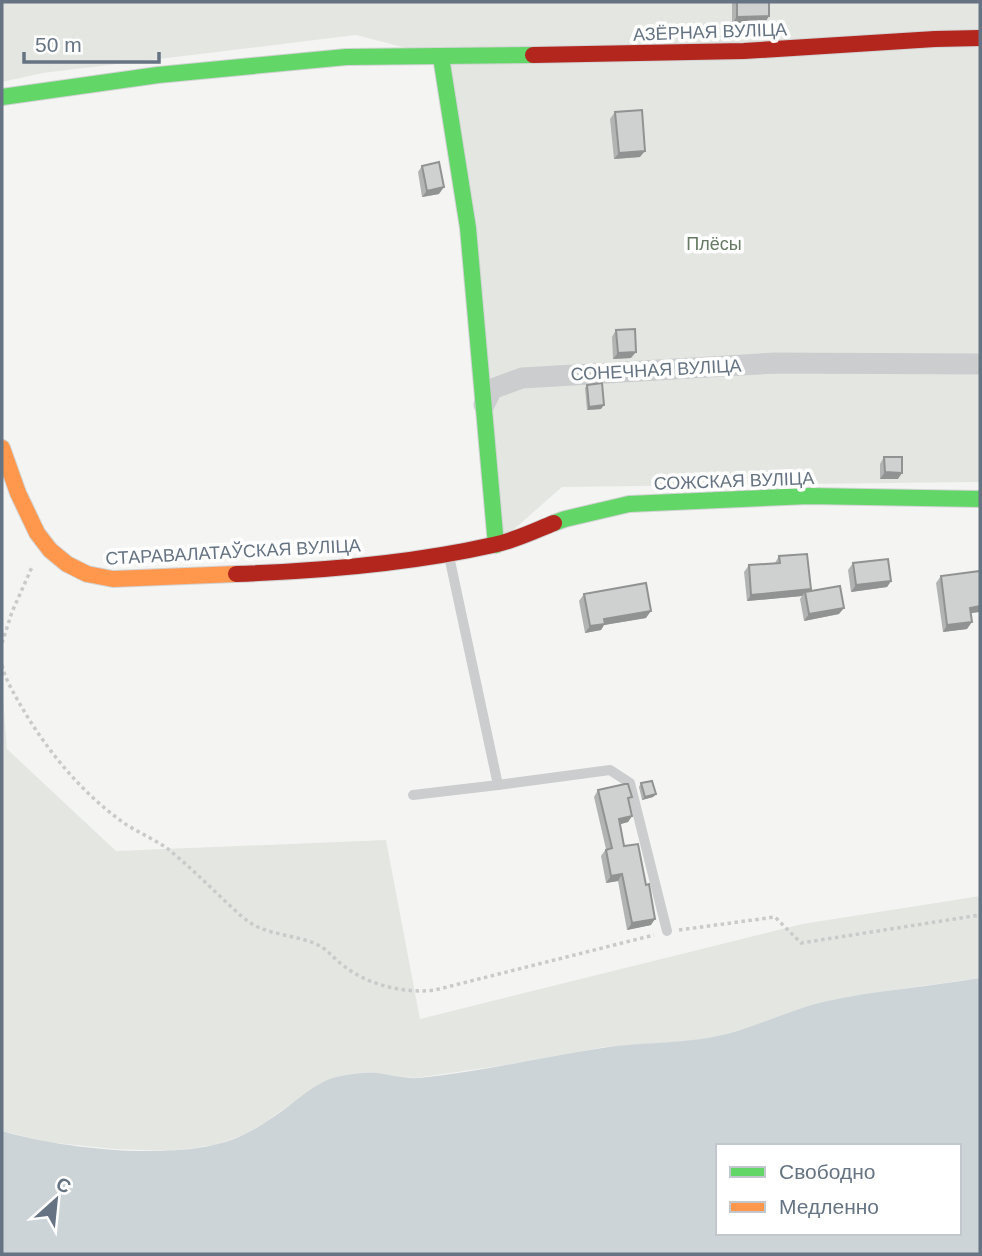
<svg xmlns="http://www.w3.org/2000/svg" width="982" height="1256" viewBox="0 0 982 1256" font-family="Helvetica,sans-serif">
	<style>
		.green { fill: #e4e7e1 }
		.water { fill: #cdd4d8; fill-rule: evenodd }
		.lines { fill: none; stroke-linecap: round; stroke-linejoin: round }
		.fast-casing { stroke: #d2d3d4; stroke-width: 18 }
		.slow-casing { stroke: #d2d3d4; stroke-width: 18 }
		.jam-casing { stroke: #d2d3d4; stroke-width: 18 }
		.path { stroke: #cacacb; stroke-width: 3.5; stroke-dasharray: 3.5 3.5; stroke-linecap: butt }
		.lane { stroke: #cccdce; stroke-width: 10 }
		.street { stroke: #cccdce; stroke-width: 21 }
		.fast { stroke: #63d668; stroke-width: 16 }
		.slow { stroke: #ff974d; stroke-width: 16 }
		.jam { stroke: #b3261e; stroke-width: 16 }
		.wall { fill: #b2b3b3 }
		.shaded-wall { fill: #919292 }
		.building { fill: #cfd0d0; stroke: #919292; stroke-width: 2 }
		.labels { text-anchor: middle; stroke-width: 7; stroke-linejoin: round; paint-order: stroke }
		.street-label { font-size: 18px; fill: #657383; stroke: #fff }
		.park-label { font-size: 18px; fill: #667a63; stroke: #fff }
	</style>
	<rect width="100%" height="100%" fill="#f4f5f3"/>
	<g class="green">
		<polygon points="2,2 980,2 980,482 562,487 496,545 441,57 356,35 43,73 2,82"/>
		<polygon points="2,684 7,749 116,851 386,840 420,1019 802,924 980,896 980,978 879,992 821,1003 759,1025 714,1037 689,1041 605,1047 511,1064 416,1078 396,1077 321,1083 261,1125 241,1136 219,1144 195,1148 168,1151 114,1149 46,1142 2,1131"/>
	</g>
	<path class="water" d="M980,978V1254H2V1131C62,1149 184,1163 241,1136C256,1129 269,1120 282,1111C300,1098 318,1080 341,1076C352,1074 366,1072 377,1073C391,1075 405,1079 419,1078C481,1072 541,1057 602,1048C639,1042 676,1044 713,1037C751,1030 786,1011 823,1002C875,990 928,987 980,978ZM718,1146H959V1233H718Z"/>
	<g class="lines">
		<defs>
			<g id="fast">
				<polyline points="441,57 468,228 496,545"/>
				<polyline points="2,97 158,75 346,57 533,55"/>
				<polyline points="554,523 565,519 629,504 809,496 980,499"/>
			</g>
			<polyline id="slow" points="2,448 18,493 37,533 50,550 67,564 87,574 113,579 236,574"/>
			<g id="jam">
				<polyline points="533,55 744,51 935,39 980,38"/>
				<path d="M236,574C322,571 409,564 493,545C514,541 534,531 554,523"/>
			</g>
		</defs>
		<use href="#fast" class="fast-casing"/>
		<use href="#slow" class="slow-casing"/>
		<use href="#jam" class="jam-casing"/>
		<g class="path">
			<polyline points="2,643 12,612 32,567"/>
			<path d="M2,665C5,678 11,688 17,699C44,747 79,791 124,823C140,834 160,841 174,854C192,869 208,885 225,901C234,909 243,919 254,925C274,936 299,935 320,946C329,951 335,960 344,966C368,985 405,994 435,990L654,935"/>
			<polyline points="679,930 775,917 801,943 980,915"/>
		</g>
		<g class="lane">
			<polyline points="449,556 498,785 610,770 630,783 667,931"/>
			<polyline points="413,795 498,785"/>
		</g>
		<polyline class="street" points="484,405 492,389 522,378 775,363 980,364"/>
		<use href="#fast" class="fast"/>
		<use href="#slow" class="slow"/>
		<use href="#jam" class="jam"/>
	</g>
	<g class="wall">
		<polygon points="732,2 769,2 765,23 732,23"/>
		<polygon points="615,112 640,157 614,159 610,119"/>
		<polygon points="422,166 439,194 422,197 418,172"/>
		<polygon points="616,330 631,358 613,359 612,337"/>
		<polygon points="587,385 601,409 587,410 585,388"/>
		<polygon points="884,457 898,479 880,479 880,464"/>
		<polygon points="779,556 809,592 839,614 804,621 800,599 802,596 747,601 744,572 749,565 775,563"/>
		<polygon points="853,563 891,581 887,587 851,592 848,570"/>
		<polygon points="941,576 971,613 967,629 943,632 936,583"/>
		<polygon points="584,594 646,618 604,625 601,630 585,633 579,601"/>
		<polygon points="641,783 656,794 653,797 642,800 639,787"/>
		<polygon points="598,790 629,801 632,816 628,822 620,824 624,846 651,925 627,930 618,881 606,883 601,856 606,849 594,797"/>
	</g>
	<g class="shaded-wall">
		<polygon points="769,16 765,23 732,23 737,17"/>
		<polygon points="645,151 640,157 614,159 619,153"/>
		<polygon points="444,187 439,194 422,197 427,191"/>
		<polygon points="636,352 631,358 613,359 618,353"/>
		<polygon points="604,405 601,409 587,410 589,407"/>
		<polygon points="885,472 902,473 898,479 880,479"/>
		<polygon points="891,581 887,587 851,592 856,585"/>
		<polygon points="811,589 807,595 805,592 802,596 747,601 751,595"/>
		<polygon points="980,606 980,612 965,614 970,608"/>
		<polygon points="844,608 839,614 804,621 809,614"/>
		<polygon points="651,611 646,618 604,625 601,630 585,633 590,626 604,619"/>
		<polygon points="972,622 967,629 943,632 947,625"/>
		<polygon points="656,794 653,797 642,800 645,797"/>
		<polygon points="632,816 628,822 614,826 619,819"/>
		<polygon points="622,874 618,881 606,883 611,876"/>
		<polygon points="655,919 651,925 627,930 632,923"/>
	</g>
	<g class="building">
		<polygon points="737,2 769,2 769,16 737,17"/>
		<polygon points="642,110 645,151 619,153 615,112"/>
		<polygon points="439,162 444,187 427,191 422,166"/>
		<polygon points="635,329 636,352 618,353 616,330"/>
		<polygon points="602,383 604,405 589,407 587,385"/>
		<polygon points="884,457 902,457 902,473 885,472"/>
		<polygon points="807,554 811,589 751,595 749,565 780,563 779,556"/>
		<polygon points="888,559 891,581 856,585 853,563"/>
		<polygon points="980,571 980,606 970,608 972,622 947,625 941,576"/>
		<polygon points="646,583 651,611 604,619 605,624 590,626 584,594"/>
		<polygon points="840,586 844,608 809,614 805,592"/>
		<polygon points="652,781 656,794 645,797 641,783"/>
		<polygon points="625,784 628,784 632,797 628,798 632,816 619,819 624,846 638,844 646,885 649,884 655,919 632,923 622,874 611,876 606,850 612,848 598,790"/>
	</g>
	<g class="labels">
		<g class="street-label">
			<text transform="translate(710 32) rotate(-2)" y="6">АЗЁРНАЯ ВУЛІЦА</text>
			<text transform="translate(656 370) rotate(-3)" y="6">СОНЕЧНАЯ ВУЛІЦА</text>
			<text transform="translate(734 481) rotate(-2)" y="6">СОЖСКАЯ ВУЛІЦА</text>
			<text transform="translate(233 552) rotate(-3)" y="6">СТАРАВАЛАТАЎСКАЯ ВУЛІЦА</text>
		</g>
		<g class="park-label">
			<text x="714" y="250">Плёсы</text>
		</g>
	</g>
	<rect width="982" height="1256" fill="none" stroke="#657383" stroke-width="7"/>
	<rect x="716" y="1144" width="245" height="91" fill="#ffffff" stroke="#c1c7cd" stroke-width="2"/>
	<rect x="730" y="1167" width="35" height="10" fill="#63d668" stroke="#c1c7cd" stroke-width="2"/>
	<text x="779" y="1179" font-size="21" fill="#657383">Свободно</text>
	<rect x="730" y="1202" width="35" height="10" fill="#ff974d" stroke="#c1c7cd" stroke-width="2"/>
	<text x="779" y="1214" font-size="21" fill="#657383">Медленно</text>
	<g transform="translate(56 1200) rotate(27)" stroke="#ffffff" stroke-width="5" paint-order="stroke">
	<path d="M0-5L12 26L0 18L-12 26Z" fill="#657383"/>
	<text y="-10" font-size="19" font-weight="bold" text-anchor="middle" fill="#657383">С</text>
	</g>
	<path d="M24 52v10h135v-10" fill="none" stroke="#657383" stroke-width="3.5"/>
	<text x="35" y="52" font-size="21" fill="#657383" stroke="#ffffff" stroke-width="5" paint-order="stroke">50 m</text>
</svg>
